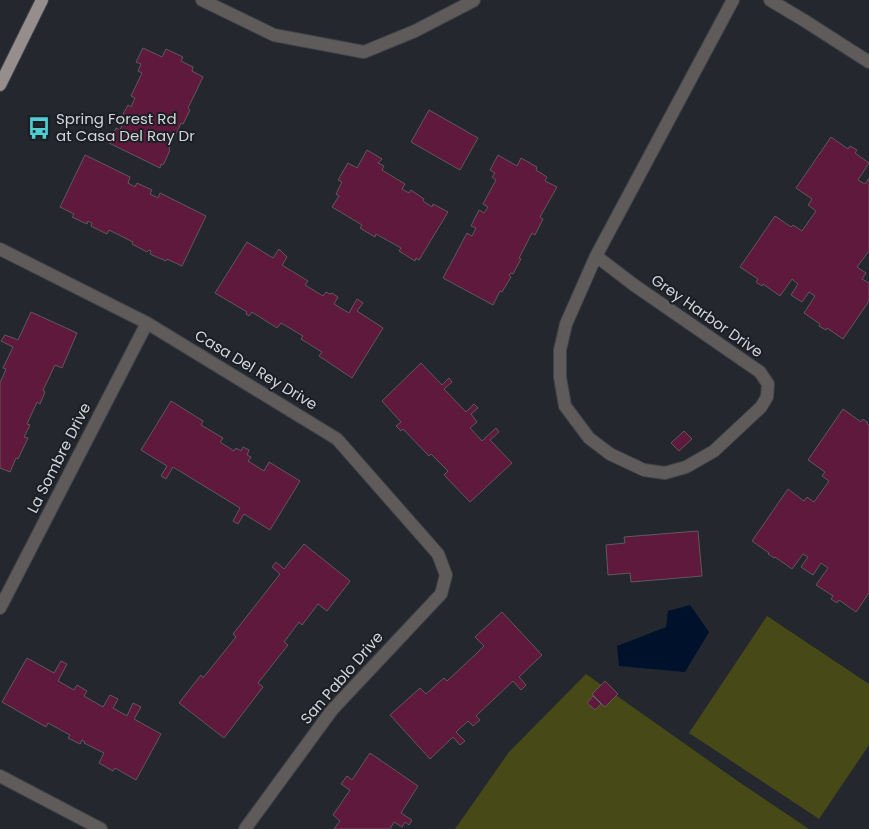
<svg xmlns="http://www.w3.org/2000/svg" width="869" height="829" viewBox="0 0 869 829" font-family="Poppins,sans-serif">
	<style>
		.green { fill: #474916 }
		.water { fill: #00112c }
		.building { fill: #5e193c; stroke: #61585b }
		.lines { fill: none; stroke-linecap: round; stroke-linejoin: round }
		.minor-casing { stroke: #404449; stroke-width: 14 }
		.major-casing { stroke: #404449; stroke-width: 14 }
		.minor { stroke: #5f5b5b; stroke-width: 12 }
		.major { stroke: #968d8d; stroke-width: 12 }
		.labels { text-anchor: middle; stroke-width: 4; stroke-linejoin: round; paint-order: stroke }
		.poi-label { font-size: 15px; fill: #d2d5d9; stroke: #1b1f24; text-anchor: start }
		.street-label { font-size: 15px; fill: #d2d5d9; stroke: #1b1f24 }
	</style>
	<rect width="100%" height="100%" fill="#24282e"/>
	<g class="green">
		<polygon points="767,616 869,684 869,745 819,819 689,733"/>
		<polygon points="586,674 739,782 809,829 455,829 509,752"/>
	</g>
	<polygon class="water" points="690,605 709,632 685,672 619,666 617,646 666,627 668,611"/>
	<g class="building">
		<polygon points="143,48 162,57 166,49 183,57 181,61 193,67 192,71 203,77 188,108 190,110 183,124 181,123 169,149 170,150 166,159 163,165 161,164 160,168 109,143 116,128 120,130 124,121 120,120 128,105 131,107 135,98 131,96 142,73 138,71 141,64 136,62"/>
		<polygon points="429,110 478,138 460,170 411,142"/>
		<polygon points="831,137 848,149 850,146 857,150 855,153 869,163 858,180 865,184 869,178 869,251 857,267 866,273 862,279 869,283 869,301 843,339 827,328 826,330 819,326 820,324 804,313 815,296 809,292 802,302 791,295 798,284 792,279 780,296 763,284 762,286 756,282 758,279 740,267 775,216 791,227 793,225 802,231 816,211 808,205 812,199 796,188"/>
		<polygon points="367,150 382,159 378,163 384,166 382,170 405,184 402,189 409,193 411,190 424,199 423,201 432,207 433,204 448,212 419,260 416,258 415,261 399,251 401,248 376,234 375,237 360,228 362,225 332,207 339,196 336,194 342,182 338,180 348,163 357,168"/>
		<polygon points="85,155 130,177 128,183 135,187 137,183 152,190 150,194 158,198 160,193 206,216 182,266 167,259 166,261 150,254 151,251 149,250 147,252 132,244 133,242 109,230 107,234 91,226 92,223 88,221 87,224 72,217 74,214 60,207"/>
		<polygon points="498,155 517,166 521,158 537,167 536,170 547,177 545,181 557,187 540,217 543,219 535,235 532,233 519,258 521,259 513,274 511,273 509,275 511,277 502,292 500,291 493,305 443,278 467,233 472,236 476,228 471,226 479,210 484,213 488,207 483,204 496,180 492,177 495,173 490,170"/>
		<polygon points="247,242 273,258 279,249 287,257 282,265 308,281 305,285 323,296 326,292 330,294 332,293 338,297 334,304 349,313 357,299 363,303 357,311 383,328 352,378 319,356 322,352 301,339 303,336 281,323 277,328 252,312 249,316 246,314 247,312 215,293"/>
		<polygon points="31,312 77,333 62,368 55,365 43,390 45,392 40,404 37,402 27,424 30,425 24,437 28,438 18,459 16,458 10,472 0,468 0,383 6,369 3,368 13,347 1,341 5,335 18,340"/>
		<polygon points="421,363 442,385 449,378 452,382 444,389 466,412 474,404 478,408 471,414 477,422 470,428 482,441 496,428 499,432 490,440 512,463 470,502 444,475 448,471 431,454 429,456 403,429 401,431 396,426 401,422 382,401"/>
		<polygon points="171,401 203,421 201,425 223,438 220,442 234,451 236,448 241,451 243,447 249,450 247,455 251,457 248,461 264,471 269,462 300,481 270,530 244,514 238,524 233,521 240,508 173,467 166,479 161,476 167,466 141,450"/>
		<polygon points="843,409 861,422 863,419 868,423 867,424 869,425 869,593 856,612 839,600 837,603 831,599 833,596 816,585 828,568 821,563 813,575 801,567 808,557 803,554 792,569 775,557 774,558 768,554 769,553 752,541 788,489 804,501 807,497 814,502 829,481 822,476 825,472 808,460"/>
		<polygon points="684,431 692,439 679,451 671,443"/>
		<polygon points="698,531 702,576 631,582 630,573 608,575 606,545 625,543 624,537"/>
		<polygon points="304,544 350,581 327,611 318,604 302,625 299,622 284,642 288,645 258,683 263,687 224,738 179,703 201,675 203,678 236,637 233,634 280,574 272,567 276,562 284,569"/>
		<polygon points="502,612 542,655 519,677 526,685 521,690 513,681 476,716 480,720 473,726 468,721 456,732 465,741 460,745 453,737 430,759 390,715 420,688 426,694 444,678 447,681 476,654 484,646 475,637"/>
		<polygon points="27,658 54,673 61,661 67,664 58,681 74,690 77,685 87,691 84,696 103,707 110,695 118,699 113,708 127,716 133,703 141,707 134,719 161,734 136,780 115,768 113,771 99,763 104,753 84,743 85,742 82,740 80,744 68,738 70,735 48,723 46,727 2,702"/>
		<polygon points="605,681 618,694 605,707 592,694"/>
		<polygon points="593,696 601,704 595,710 587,703"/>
		<polygon points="370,753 418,786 401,813 412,820 409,825 405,822 402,827 394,822 390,829 334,829 340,821 333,815 350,790 341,784 347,776 352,780"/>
	</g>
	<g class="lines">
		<defs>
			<g id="minor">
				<polyline points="202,0 274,35 364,52 415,31 473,1 474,0"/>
				<polyline points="770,0 805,21 869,62"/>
				<polyline points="0,249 147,323 337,439 438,554 446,575 441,594 332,710 245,829"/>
				<polyline points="596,256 634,285 760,372 768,384 767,397 761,407 714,451 686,467 665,473 644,470 610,454 589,438 565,406 560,377 560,350 566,324 596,256 733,0"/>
				<polyline points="0,608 147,323"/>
				<polyline points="0,776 101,829"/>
			</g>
			<polyline id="major" points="0,85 42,0"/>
		</defs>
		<use href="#minor" class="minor-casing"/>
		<use href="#major" class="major-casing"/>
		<use href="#minor" class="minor"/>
		<use href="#major" class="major"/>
	</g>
	<defs>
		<symbol id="bus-bare" viewBox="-9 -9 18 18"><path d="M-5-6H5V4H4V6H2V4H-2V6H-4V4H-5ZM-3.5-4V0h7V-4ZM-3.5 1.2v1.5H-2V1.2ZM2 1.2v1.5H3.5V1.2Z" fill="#51ccd1" stroke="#1b1f24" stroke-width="2.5" paint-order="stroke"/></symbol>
	</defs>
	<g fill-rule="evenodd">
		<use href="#bus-bare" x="23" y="112" width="32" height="32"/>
	</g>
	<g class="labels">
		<g class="poi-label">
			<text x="56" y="124">Spring Forest Rd<tspan x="56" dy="17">at Casa Del Ray Dr</tspan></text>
		</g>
		<g class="street-label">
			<text transform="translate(707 316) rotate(35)" y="5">Grey Harbor Drive</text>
			<text transform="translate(256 370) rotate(31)" y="5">Casa Del Rey Drive</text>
			<text transform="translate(59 458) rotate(-63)" y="5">La Sombre Drive</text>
			<text transform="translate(342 678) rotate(-49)" y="5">San Pablo Drive</text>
		</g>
	</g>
</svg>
